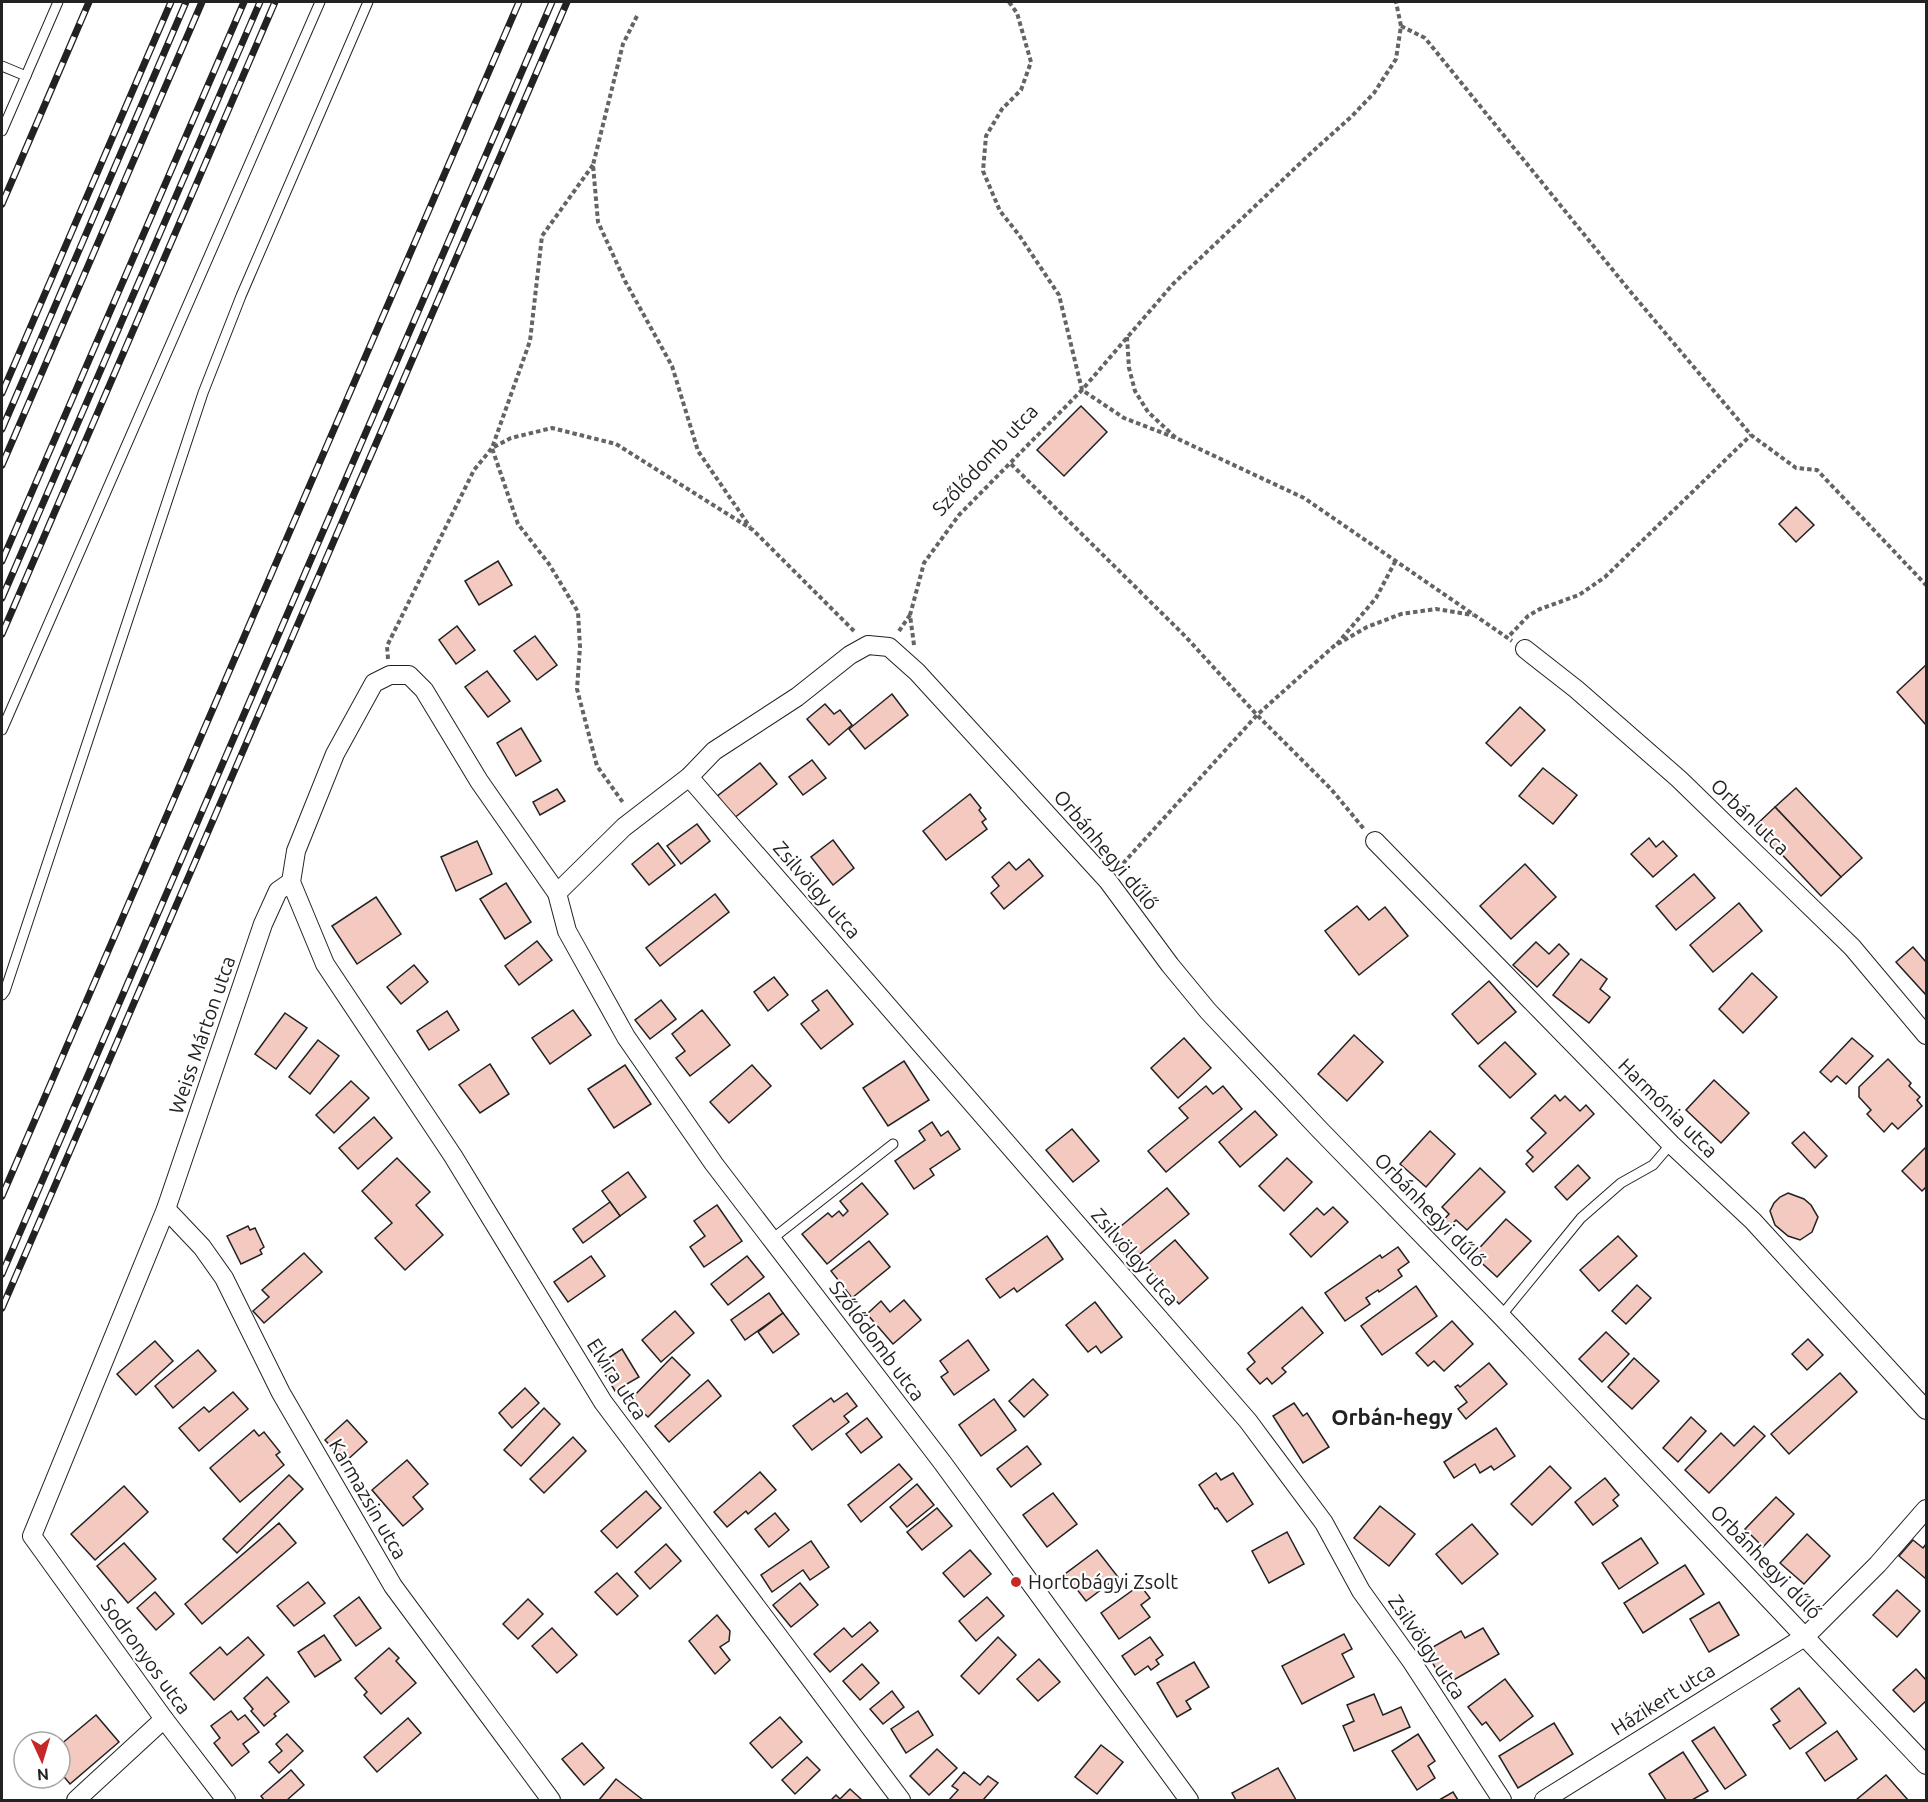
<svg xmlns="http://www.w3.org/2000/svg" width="1928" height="1802" viewBox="0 0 1928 1802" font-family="Ubuntu,sans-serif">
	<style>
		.building { fill: #f3c9c0; stroke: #222; stroke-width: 1.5 }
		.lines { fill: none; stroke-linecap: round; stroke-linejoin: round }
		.lane-casing { stroke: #222; stroke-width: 11 }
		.street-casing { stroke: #222; stroke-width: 20 }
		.path { stroke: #646464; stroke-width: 4; stroke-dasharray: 4.5 3; stroke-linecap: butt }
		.lane { stroke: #fff; stroke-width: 9 }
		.street { stroke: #fff; stroke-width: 18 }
		.rail-casing { stroke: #222; stroke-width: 7 }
		.rail { stroke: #fff; stroke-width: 4.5; stroke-dasharray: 14; stroke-linecap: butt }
		.poi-dot { fill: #c62828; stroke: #fff; stroke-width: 2 }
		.labels { text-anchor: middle; stroke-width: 4.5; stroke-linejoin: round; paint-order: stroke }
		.street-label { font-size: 20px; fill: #222; stroke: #fff }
		.poi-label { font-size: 20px; fill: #222; stroke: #fff; text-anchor: start }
		.quarter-label { font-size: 22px; font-weight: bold; fill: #222; stroke: #fff }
	</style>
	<rect width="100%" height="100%" fill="#fff"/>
	<g class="building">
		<polygon points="1081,406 1107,432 1064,476 1037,450"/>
		<polygon points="1796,507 1814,525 1796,542 1779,524"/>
		<polygon points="498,561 512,585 479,605 465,581"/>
		<polygon points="457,626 475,650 456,664 439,640"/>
		<polygon points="535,636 557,665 537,680 514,651"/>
		<polygon points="1926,665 1926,725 1897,692"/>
		<polygon points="487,671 510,701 488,717 465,687"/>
		<polygon points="892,694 908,715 865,749 849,729"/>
		<polygon points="825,704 834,714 840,710 852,725 829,745 807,719"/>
		<polygon points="1520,707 1545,730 1511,766 1486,743"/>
		<polygon points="521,728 541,761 516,776 497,743"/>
		<polygon points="812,760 826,778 803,795 789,777"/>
		<polygon points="760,763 777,784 733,819 716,797"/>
		<polygon points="1543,768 1577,795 1553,824 1519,796"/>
		<polygon points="1796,788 1862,858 1841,877 1775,807"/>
		<polygon points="557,789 565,801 540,815 533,802"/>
		<polygon points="970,794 981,808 979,810 986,819 982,822 987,829 946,860 923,831"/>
		<polygon points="1775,807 1841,877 1821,896 1755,826"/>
		<polygon points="697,824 710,841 681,864 667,846"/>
		<polygon points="1649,838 1656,847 1663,841 1677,856 1653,877 1631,854"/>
		<polygon points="833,840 854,868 833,885 811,857"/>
		<polygon points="477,841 492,874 456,891 441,857"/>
		<polygon points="658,843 675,865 649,885 632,864"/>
		<polygon points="1029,859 1043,876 1004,909 991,893 999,886 992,877 1009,862 1016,870"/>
		<polygon points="1525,864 1556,897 1511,939 1480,906"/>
		<polygon points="1694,874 1715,898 1676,930 1656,906"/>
		<polygon points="506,883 531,922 505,939 480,899"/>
		<polygon points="715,894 729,912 660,966 646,948"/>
		<polygon points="376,897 401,934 357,964 332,926"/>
		<polygon points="1739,903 1762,931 1713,972 1690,945"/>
		<polygon points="1357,906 1369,920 1385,907 1408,936 1359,975 1325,931"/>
		<polygon points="537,941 552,960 519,985 505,966"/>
		<polygon points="1536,942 1549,954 1559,944 1569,954 1537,987 1513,965"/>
		<polygon points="1913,947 1926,962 1926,995 1896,962"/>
		<polygon points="1581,959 1607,979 1600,989 1610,997 1589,1023 1553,995"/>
		<polygon points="414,965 428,982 401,1004 387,987"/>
		<polygon points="1752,973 1777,997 1743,1033 1719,1009"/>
		<polygon points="774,977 788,995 768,1011 754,992"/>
		<polygon points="1489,981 1516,1012 1478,1044 1452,1014"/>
		<polygon points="827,990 853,1024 821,1049 801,1024 819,1010 812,1001"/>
		<polygon points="661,1000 676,1019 650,1039 635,1020"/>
		<polygon points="573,1010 591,1035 550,1064 532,1038"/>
		<polygon points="702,1010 730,1045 690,1076 676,1058 685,1051 672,1034"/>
		<polygon points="447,1011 459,1030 429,1050 417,1031"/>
		<polygon points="285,1013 307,1028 276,1069 255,1054"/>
		<polygon points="1354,1035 1383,1062 1347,1101 1318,1074"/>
		<polygon points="1184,1038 1211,1068 1178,1098 1151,1068"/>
		<polygon points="1852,1038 1873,1056 1846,1084 1837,1076 1831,1082 1820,1072"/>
		<polygon points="318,1040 339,1056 310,1094 289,1077"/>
		<polygon points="1505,1042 1536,1074 1510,1098 1479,1066"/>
		<polygon points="1888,1059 1911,1083 1909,1086 1920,1097 1917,1100 1922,1106 1898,1129 1892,1123 1884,1132 1867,1114 1871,1110 1859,1097 1859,1087"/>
		<polygon points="904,1061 929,1100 888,1126 863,1088"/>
		<polygon points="490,1064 509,1094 480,1113 459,1085"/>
		<polygon points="625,1065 651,1104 614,1128 588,1089"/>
		<polygon points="752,1065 771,1086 729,1123 710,1102"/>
		<polygon points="1714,1080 1749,1113 1721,1143 1686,1110"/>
		<polygon points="351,1081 369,1098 334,1133 316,1115"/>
		<polygon points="1206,1086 1213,1094 1223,1086 1242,1109 1166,1172 1148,1151 1188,1118 1179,1108"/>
		<polygon points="1555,1095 1560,1101 1565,1096 1580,1111 1586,1105 1594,1114 1533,1172 1526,1164 1533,1157 1527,1151 1546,1133 1531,1118"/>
		<polygon points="1255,1111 1277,1135 1240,1167 1219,1142"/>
		<polygon points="374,1117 392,1138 358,1169 339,1148"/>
		<polygon points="932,1122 941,1136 948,1131 960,1149 930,1169 934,1175 914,1189 895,1161 925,1140 919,1131"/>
		<polygon points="1072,1129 1099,1161 1073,1182 1046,1150"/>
		<polygon points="1430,1131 1455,1154 1426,1187 1400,1164"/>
		<polygon points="1804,1132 1827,1156 1815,1168 1792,1143"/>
		<polygon points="1926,1147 1926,1187 1922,1191 1902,1171"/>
		<polygon points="397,1158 430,1192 416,1205 443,1235 405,1270 375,1238 392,1223 362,1191"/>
		<polygon points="1287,1158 1312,1182 1284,1211 1259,1186"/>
		<polygon points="1578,1165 1590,1178 1567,1200 1555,1187"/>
		<polygon points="1480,1168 1505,1192 1467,1230 1456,1220 1447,1230 1441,1223 1449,1214 1442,1207"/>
		<polygon points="628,1172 646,1197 620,1216 602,1191"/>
		<polygon points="862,1183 888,1214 827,1264 802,1234 828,1213 832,1217 839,1211 843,1216 848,1211 840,1201"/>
		<polygon points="1167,1188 1189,1214 1130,1262 1109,1236"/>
		<polygon points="1788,1193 1804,1199 1811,1205 1818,1217 1812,1232 1800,1240 1788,1236 1775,1225 1770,1211 1774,1203 1780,1197"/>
		<polygon points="610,1202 620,1216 583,1243 573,1229"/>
		<polygon points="717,1205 742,1241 704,1267 690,1247 705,1236 694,1221"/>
		<polygon points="1333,1207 1348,1222 1311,1257 1290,1234 1317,1208 1324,1215"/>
		<polygon points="1506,1219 1531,1241 1497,1277 1473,1255"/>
		<polygon points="248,1226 250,1230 255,1228 264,1247 260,1250 262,1254 241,1264 227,1236"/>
		<polygon points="1047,1236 1063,1259 1017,1292 1014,1288 1000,1298 986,1279"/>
		<polygon points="1618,1236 1637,1256 1599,1291 1580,1270"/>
		<polygon points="1175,1240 1208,1278 1179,1304 1146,1265"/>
		<polygon points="869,1241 890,1267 852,1298 831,1271"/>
		<polygon points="1398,1247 1409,1262 1398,1270 1402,1276 1379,1292 1378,1290 1366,1298 1370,1304 1345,1321 1325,1293 1380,1255 1382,1258"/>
		<polygon points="304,1253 322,1272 264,1323 253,1311 269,1297 262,1290"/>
		<polygon points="591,1256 605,1276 568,1302 554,1282"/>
		<polygon points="747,1256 764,1277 728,1305 711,1284"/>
		<polygon points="1637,1285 1651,1298 1626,1324 1612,1311"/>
		<polygon points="1416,1286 1437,1316 1382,1355 1361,1326"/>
		<polygon points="769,1293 783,1313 745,1340 731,1320"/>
		<polygon points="904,1300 921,1320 893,1344 867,1314 881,1301 890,1312"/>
		<polygon points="1095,1302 1122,1337 1101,1353 1096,1346 1088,1352 1066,1325"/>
		<polygon points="1302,1307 1323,1333 1282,1368 1286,1372 1272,1384 1267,1378 1260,1384 1247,1369 1255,1362 1248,1353"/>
		<polygon points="675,1311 694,1333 661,1362 642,1340"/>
		<polygon points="783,1313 799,1334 773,1353 758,1332"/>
		<polygon points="1452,1321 1473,1344 1444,1371 1434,1361 1428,1366 1416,1353"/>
		<polygon points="1606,1332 1629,1354 1602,1382 1579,1359"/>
		<polygon points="1808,1339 1823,1355 1807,1370 1792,1354"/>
		<polygon points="968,1340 989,1370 954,1395 941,1377 948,1372 940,1361"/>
		<polygon points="155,1341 173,1361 136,1395 117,1374"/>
		<polygon points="622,1349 639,1377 615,1391 599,1364"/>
		<polygon points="198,1350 216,1371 173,1408 155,1386"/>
		<polygon points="672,1357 690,1375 648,1417 630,1400"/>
		<polygon points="1634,1358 1659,1381 1632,1409 1608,1387"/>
		<polygon points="1489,1363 1507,1384 1466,1419 1458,1409 1467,1402 1455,1387 1458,1385 1460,1387"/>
		<polygon points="1840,1373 1857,1392 1789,1454 1771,1434"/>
		<polygon points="1033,1379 1048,1395 1024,1417 1009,1401"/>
		<polygon points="708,1380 721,1396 669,1442 655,1426"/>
		<polygon points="525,1388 539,1403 512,1428 499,1413"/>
		<polygon points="233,1392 248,1409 199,1451 179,1428 204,1407 209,1412"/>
		<polygon points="847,1393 857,1406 844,1416 849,1422 812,1450 793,1426 831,1398 834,1402"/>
		<polygon points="994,1399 1016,1430 981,1456 959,1425"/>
		<polygon points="1294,1403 1303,1416 1307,1413 1329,1447 1303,1463 1273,1416"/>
		<polygon points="544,1408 560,1424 521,1466 504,1450"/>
		<polygon points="1691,1417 1706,1431 1678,1462 1663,1448"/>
		<polygon points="867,1418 882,1437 861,1453 846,1434"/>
		<polygon points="347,1420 367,1442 345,1462 325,1440"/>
		<polygon points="1754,1426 1765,1436 1709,1493 1685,1470 1721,1433 1734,1446"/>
		<polygon points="1496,1428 1515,1456 1494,1470 1491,1466 1480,1473 1475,1464 1454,1478 1444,1462"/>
		<polygon points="254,1430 259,1436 264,1432 280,1452 276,1455 284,1465 240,1502 210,1468"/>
		<polygon points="573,1437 586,1451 544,1493 530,1479"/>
		<polygon points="1027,1446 1041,1464 1011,1487 997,1469"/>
		<polygon points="407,1460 428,1484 413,1497 423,1509 403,1526 372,1490"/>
		<polygon points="899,1464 912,1479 861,1522 848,1505"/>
		<polygon points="1550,1466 1571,1488 1532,1525 1511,1504"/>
		<polygon points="760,1472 776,1490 748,1514 746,1511 727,1527 714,1512"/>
		<polygon points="1216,1473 1221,1480 1233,1473 1253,1504 1227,1522 1217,1508 1215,1509 1199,1485"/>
		<polygon points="289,1475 303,1489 237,1553 223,1539"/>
		<polygon points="1605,1478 1619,1495 1613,1500 1618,1506 1593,1525 1575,1502"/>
		<polygon points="917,1484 934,1505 907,1527 890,1507"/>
		<polygon points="124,1486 148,1512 95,1560 71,1534"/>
		<polygon points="646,1491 661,1508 617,1548 601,1531"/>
		<polygon points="1053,1493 1077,1524 1047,1547 1023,1515"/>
		<polygon points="1776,1497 1794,1514 1763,1547 1745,1529"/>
		<polygon points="1380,1506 1415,1534 1389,1566 1354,1538"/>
		<polygon points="937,1508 952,1526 922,1550 907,1532"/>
		<polygon points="775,1513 789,1530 769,1547 755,1529"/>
		<polygon points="279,1523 296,1543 202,1624 185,1604"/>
		<polygon points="1472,1524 1498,1554 1462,1584 1436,1554"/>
		<polygon points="1287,1532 1304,1564 1269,1583 1252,1551"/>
		<polygon points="1807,1534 1830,1556 1804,1584 1780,1563"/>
		<polygon points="1641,1538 1658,1563 1619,1589 1602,1563"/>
		<polygon points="1913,1540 1923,1548 1926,1544 1926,1579 1899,1556"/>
		<polygon points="811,1541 829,1567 810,1580 803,1570 772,1592 761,1575"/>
		<polygon points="124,1543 156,1579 128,1603 97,1566"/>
		<polygon points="666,1544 681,1561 650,1589 635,1572"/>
		<polygon points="970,1550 991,1574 964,1597 943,1573"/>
		<polygon points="1097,1550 1118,1577 1086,1601 1065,1574"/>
		<polygon points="1685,1565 1704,1594 1643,1633 1624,1603"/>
		<polygon points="617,1573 638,1596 617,1615 595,1592"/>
		<polygon points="308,1582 325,1603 294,1626 277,1606"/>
		<polygon points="800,1583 818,1605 791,1627 773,1605"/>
		<polygon points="1140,1585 1150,1598 1141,1605 1150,1617 1119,1639 1101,1613"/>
		<polygon points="1897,1590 1920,1611 1897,1637 1873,1615"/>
		<polygon points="155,1592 174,1614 156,1630 137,1608"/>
		<polygon points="359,1597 381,1628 356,1646 334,1616"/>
		<polygon points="987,1597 1004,1616 976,1641 959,1621"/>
		<polygon points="528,1599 543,1614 518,1639 503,1624"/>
		<polygon points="1719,1602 1739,1635 1709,1652 1690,1619"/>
		<polygon points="717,1615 730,1631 729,1641 720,1647 730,1660 715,1674 689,1641"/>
		<polygon points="870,1622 878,1631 830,1672 814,1654 844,1628 852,1637"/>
		<polygon points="552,1628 577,1655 557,1673 532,1646"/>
		<polygon points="1483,1628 1499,1654 1445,1685 1426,1651 1461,1631 1465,1638"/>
		<polygon points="1344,1634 1352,1649 1342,1654 1354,1677 1302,1704 1282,1666"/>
		<polygon points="324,1635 341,1660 315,1677 298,1652"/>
		<polygon points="248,1637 264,1655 214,1700 190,1673 220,1647 227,1655"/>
		<polygon points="998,1637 1016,1655 979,1694 961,1676"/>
		<polygon points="1150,1637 1163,1655 1156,1660 1159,1664 1151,1670 1148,1666 1135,1675 1122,1656"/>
		<polygon points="389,1648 399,1658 396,1661 416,1683 381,1714 364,1695 367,1692 355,1678"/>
		<polygon points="1039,1659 1060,1682 1038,1701 1017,1679"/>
		<polygon points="1194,1662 1209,1687 1186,1701 1191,1709 1177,1717 1157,1683"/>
		<polygon points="862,1664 879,1683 860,1700 843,1681"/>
		<polygon points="1916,1669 1926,1680 1926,1701 1914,1712 1893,1690"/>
		<polygon points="267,1677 289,1702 274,1714 276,1716 264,1726 251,1711 253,1709 244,1698"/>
		<polygon points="1505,1679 1533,1716 1500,1741 1486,1722 1482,1725 1468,1707"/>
		<polygon points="1799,1688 1826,1723 1790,1749 1773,1725 1780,1721 1771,1709"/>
		<polygon points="892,1691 904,1707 883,1724 870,1709"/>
		<polygon points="1374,1694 1383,1715 1401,1707 1410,1727 1354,1751 1343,1726 1354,1721 1347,1705"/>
		<polygon points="231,1711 238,1720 245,1715 259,1732 243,1744 249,1752 232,1766 214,1743 220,1738 211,1726"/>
		<polygon points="918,1711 933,1735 906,1753 891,1729"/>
		<polygon points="96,1715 119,1742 70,1784 60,1772 60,1745"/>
		<polygon points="780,1717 802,1742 772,1768 750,1743"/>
		<polygon points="408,1718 421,1733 377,1772 364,1757"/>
		<polygon points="1554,1723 1573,1754 1518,1788 1499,1756"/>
		<polygon points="1714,1727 1746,1775 1725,1789 1692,1741"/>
		<polygon points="1837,1731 1857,1759 1825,1781 1806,1753"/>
		<polygon points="287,1734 303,1751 279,1773 269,1762 282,1751 276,1744"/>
		<polygon points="1418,1734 1435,1761 1428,1766 1435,1778 1417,1790 1392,1751"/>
		<polygon points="582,1743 604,1768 584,1785 562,1759"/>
		<polygon points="1101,1745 1123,1762 1097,1794 1075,1777"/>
		<polygon points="937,1749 957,1768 929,1795 910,1776"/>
		<polygon points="1683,1752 1708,1791 1692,1800 1666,1800 1649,1774"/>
		<polygon points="807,1757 820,1770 795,1794 782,1780"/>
		<polygon points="1278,1768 1296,1800 1236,1800 1232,1793"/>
		<polygon points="291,1770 304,1785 287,1800 264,1800 261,1796"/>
		<polygon points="964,1772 980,1785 988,1776 998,1783 983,1800 949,1800 958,1790 952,1786"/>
		<polygon points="1886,1775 1908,1800 1856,1800"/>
		<polygon points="616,1779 643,1800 599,1800"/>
		<polygon points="850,1789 862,1800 831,1800 836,1795 840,1799"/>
		<polygon points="1453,1792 1458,1800 1439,1800"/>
	</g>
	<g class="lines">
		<defs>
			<g id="lane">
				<polyline points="2,66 26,76"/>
				<polyline points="2,131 58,2"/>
				<polyline points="2,730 320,2"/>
				<polyline points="2,995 5,991 203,393 241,296 368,2"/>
				<polyline points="772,1239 893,1144"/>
				<polyline points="1501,1316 1581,1218 1621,1183 1653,1165 1671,1144"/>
			</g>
			<g id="street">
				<polyline points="1525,649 1576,689 1679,779 1852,947 1926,1035"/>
				<polyline points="689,777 1248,1421 1324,1523 1361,1591 1412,1662 1502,1800"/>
				<polyline points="1375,841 1671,1144 1753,1221 1926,1410"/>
				<polyline points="557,893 624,827 689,777 714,751 797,697 850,655 868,645 889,647 917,672 1108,881 1170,965 1208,1011 1319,1129 1501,1316 1926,1765"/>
				<polyline points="166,1209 202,1247 224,1278 281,1393 393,1586 551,1800"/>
				<polyline points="76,1800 164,1719"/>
				<polyline points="226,1800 164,1719 32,1536 166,1209 263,924 278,891 291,882"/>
				<polyline points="901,1800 603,1402 453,1156 325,964 291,882 296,851 335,754 374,683 390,675 409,675 424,690 479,781 557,893 567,931 626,1037 714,1164 942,1462 1189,1800"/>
				<polyline points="1544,1800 1806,1636 1878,1564 1926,1509"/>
			</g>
		</defs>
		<use href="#lane" class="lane-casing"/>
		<use href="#street" class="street-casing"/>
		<g class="path">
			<polyline points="1009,2 1017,13 1031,62 1021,90 1002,109 986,136 983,171 1000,211 1019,235 1059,295 1082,390 1124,418 1176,438"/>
			<polyline points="637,16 623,44 593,165 598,222 625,281 672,366 698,451 750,527"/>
			<polyline points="1401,26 1425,38 1629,290 1751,435 1796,468 1817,470 1926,585"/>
			<polyline points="593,165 542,236 530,341 492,448 518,524 549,564 578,612 580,647 577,689 597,766 624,804"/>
			<polyline points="1127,337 1129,368 1135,391 1148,412 1176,438 1304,498 1512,641"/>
			<polyline points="1011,464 1185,636 1257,715 1331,789 1364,829"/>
			<polyline points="899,631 910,615"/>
			<polyline points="1510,635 1528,616 1540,609 1579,595 1605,577 1751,435"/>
			<polyline points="1337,644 1376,598 1396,560"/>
			<polyline points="914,645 910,615 924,563 959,515 1082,390 1173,284 1312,152 1352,116 1374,93 1396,59 1401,26 1396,2"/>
			<polyline points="388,659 387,646 474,470 492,448 511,438 552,428 616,444 753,530 855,632"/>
			<polyline points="1118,869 1257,715 1334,646 1367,627 1401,614 1436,609 1473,615"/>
		</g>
		<use href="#lane" class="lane"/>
		<use href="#street" class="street"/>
		<defs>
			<g id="rail">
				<polyline points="2,204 89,2"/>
				<polyline points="2,393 171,2"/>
				<polyline points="2,429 186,2"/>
				<polyline points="2,465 202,2"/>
				<polyline points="2,561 244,2"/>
				<polyline points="2,598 260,2"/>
				<polyline points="2,634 275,2"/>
				<polyline points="2,1196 519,2"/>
				<polyline points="2,1274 552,2"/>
				<polyline points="2,1308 567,2"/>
			</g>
		</defs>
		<use href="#rail" class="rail-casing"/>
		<use href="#rail" class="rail"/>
	</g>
	<circle class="poi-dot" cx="1016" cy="1582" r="6"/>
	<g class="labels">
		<g class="street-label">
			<text transform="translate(985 460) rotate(-47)" y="7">Szőlődomb utca</text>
			<text transform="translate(1750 817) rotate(44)" y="7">Orbán utca</text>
			<text transform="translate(1106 850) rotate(50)" y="7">Orbánhegyi dűlő</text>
			<text transform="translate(817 890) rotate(49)" y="7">Zsilvölgy utca</text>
			<text transform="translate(202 1035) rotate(-71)" y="7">Weiss Márton utca</text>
			<text transform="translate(1668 1108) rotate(45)" y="7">Harmónia utca</text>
			<text transform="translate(1430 1210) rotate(46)" y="7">Orbánhegyi dűlő</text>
			<text transform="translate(1135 1257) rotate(49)" y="7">Zsilvölgy utca</text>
			<text transform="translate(877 1341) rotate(53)" y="7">Szőlődomb utca</text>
			<text transform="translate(617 1379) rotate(57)" y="7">Elvira utca</text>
			<text transform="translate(368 1499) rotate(60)" y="7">Karmazsin utca</text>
			<text transform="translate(1766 1562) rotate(46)" y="7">Orbánhegyi dűlő</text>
			<text transform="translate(1427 1647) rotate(56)" y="7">Zsilvölgy utca</text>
			<text transform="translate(146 1656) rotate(54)" y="7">Sodronyos utca</text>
			<text transform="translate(1663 1699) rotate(-32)" y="7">Házikert utca</text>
		</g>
		<g class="poi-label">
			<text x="1028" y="1589">Hortobágyi Zsolt</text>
		</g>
		<g class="quarter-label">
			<text x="1392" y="1425">Orbán-hegy</text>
		</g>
	</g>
	<rect width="1928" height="1802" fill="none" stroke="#222222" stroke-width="6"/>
	<g transform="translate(42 1760) rotate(176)"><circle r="28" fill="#ffffff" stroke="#a7a7a7" stroke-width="1.5"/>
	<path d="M0-4.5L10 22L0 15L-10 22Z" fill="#c62828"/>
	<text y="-9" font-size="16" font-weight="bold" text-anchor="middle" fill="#222222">N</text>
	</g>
</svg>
